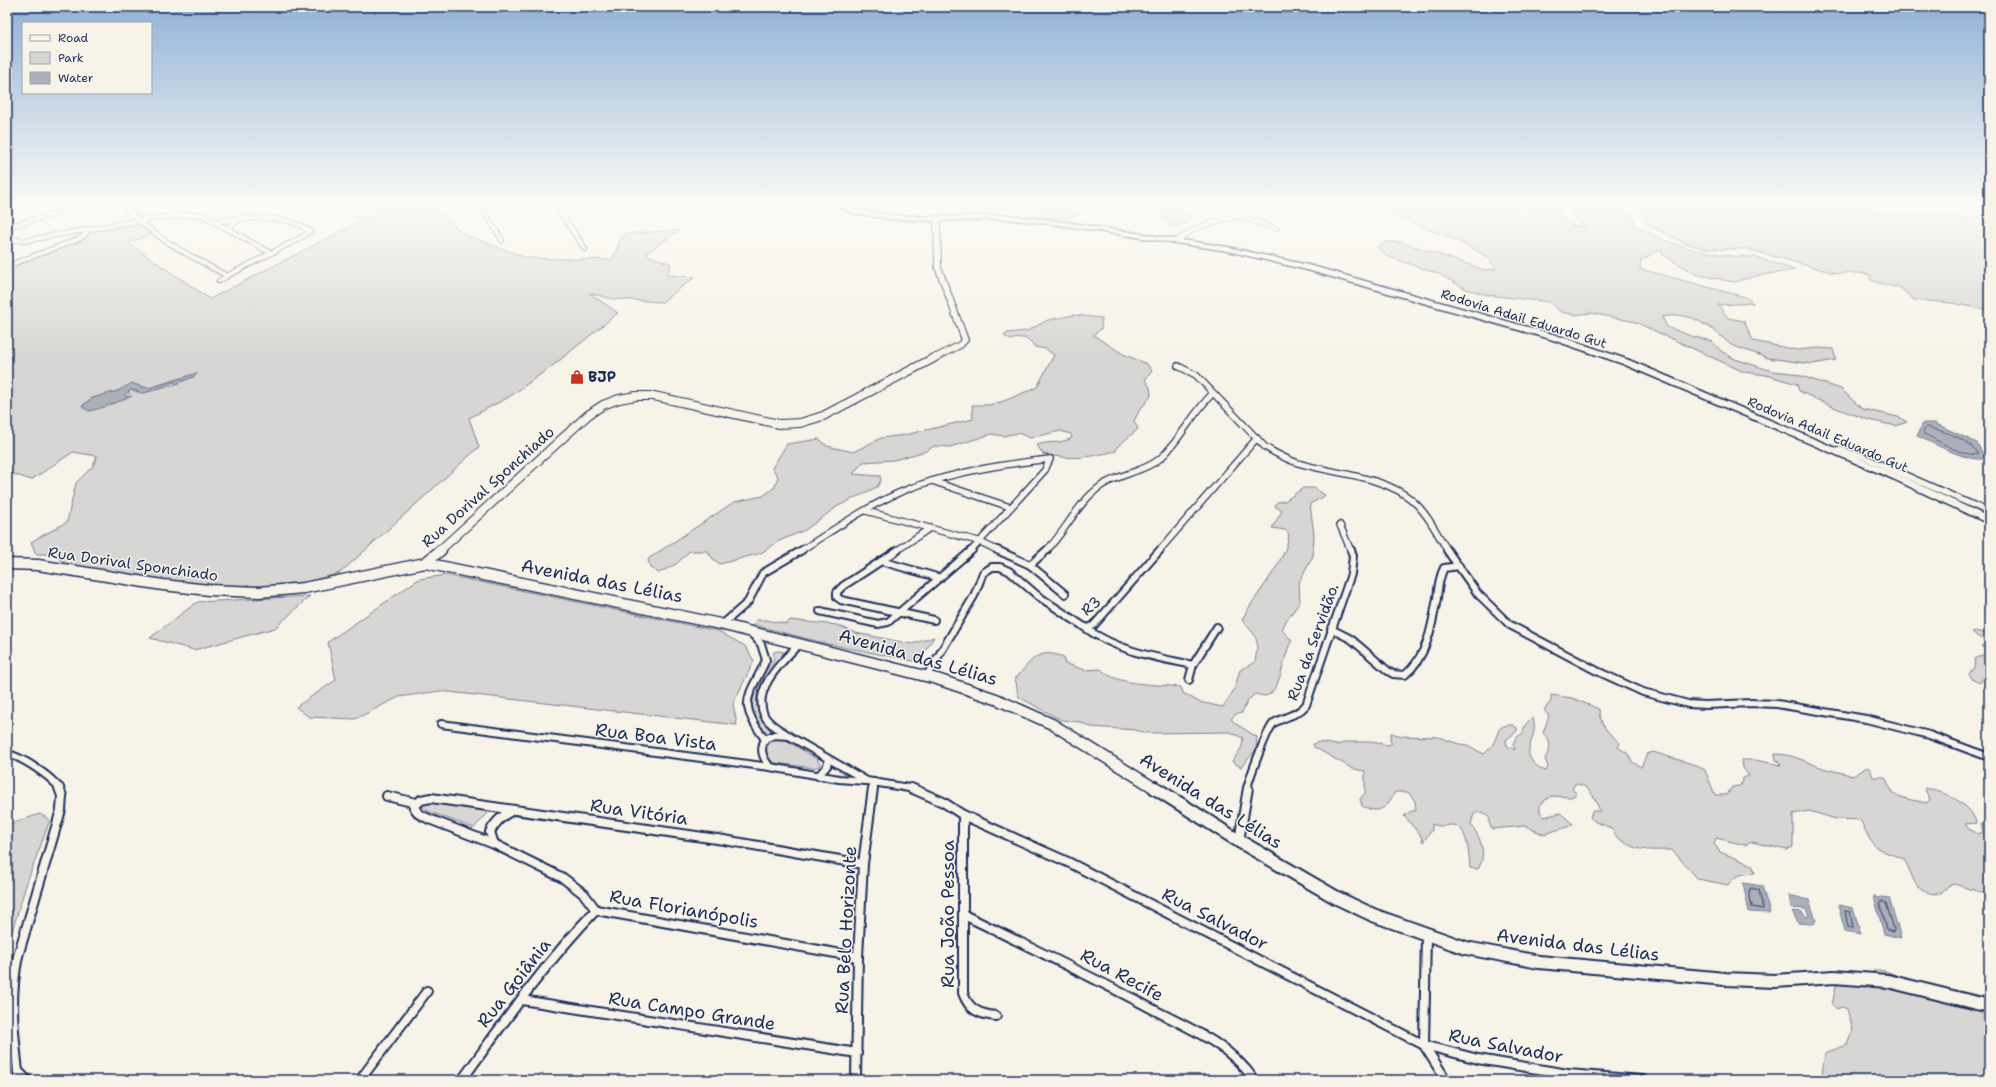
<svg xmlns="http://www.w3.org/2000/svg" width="1996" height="1087" viewBox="0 0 1996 1087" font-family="'Shantell Sans',sans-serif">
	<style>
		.green { fill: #d7d6d4; stroke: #798299; fill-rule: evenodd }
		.water { fill: #acb0b9; stroke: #727c95 }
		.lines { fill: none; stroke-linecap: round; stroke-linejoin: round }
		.shore-far1 { stroke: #556382; stroke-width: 1 }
		.shore { stroke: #556382; stroke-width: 1.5 }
		.street-far3-casing { stroke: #1b2f5e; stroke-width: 6 }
		.street-far2-casing { stroke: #1b2f5e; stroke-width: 8 }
		.street-far1-casing { stroke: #1b2f5e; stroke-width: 10 }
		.street-casing { stroke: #1b2f5e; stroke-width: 12 }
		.secondary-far3-casing { stroke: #1b2f5e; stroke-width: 8 }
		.secondary-far2-casing { stroke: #1b2f5e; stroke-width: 10 }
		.secondary-far1-casing { stroke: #1b2f5e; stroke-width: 13 }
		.secondary-casing { stroke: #1b2f5e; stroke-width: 16 }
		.primary-casing { stroke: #1b2f5e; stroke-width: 3 }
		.street-far3 { stroke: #f7f3e8; stroke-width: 4.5 }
		.street-far2 { stroke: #f7f3e8; stroke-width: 5.5 }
		.street-far1 { stroke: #f7f3e8; stroke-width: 6 }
		.street { stroke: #f7f3e8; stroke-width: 8 }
		.secondary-far3 { stroke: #f7f3e8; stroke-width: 6 }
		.secondary-far2 { stroke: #f7f3e8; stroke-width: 8 }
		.secondary-far1 { stroke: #f7f3e8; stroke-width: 10 }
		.secondary { stroke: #f7f3e8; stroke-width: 12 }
		.primary { fill: #f7f3e8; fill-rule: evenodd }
		.labels { text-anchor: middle; stroke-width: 3; stroke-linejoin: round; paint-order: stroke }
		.far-street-label { font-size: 13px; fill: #1b2f5e; stroke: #f7f3e8 }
		.poi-label { font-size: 15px; font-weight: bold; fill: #1b2f5e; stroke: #f7f3e8; text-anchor: start }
		.street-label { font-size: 15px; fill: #1b2f5e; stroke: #f7f3e8 }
		.near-street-label { font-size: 18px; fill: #1b2f5e; stroke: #f7f3e8 }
	</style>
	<rect width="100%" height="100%" fill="#f7f3e8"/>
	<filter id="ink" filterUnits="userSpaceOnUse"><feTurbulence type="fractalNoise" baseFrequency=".025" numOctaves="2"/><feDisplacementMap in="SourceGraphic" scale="8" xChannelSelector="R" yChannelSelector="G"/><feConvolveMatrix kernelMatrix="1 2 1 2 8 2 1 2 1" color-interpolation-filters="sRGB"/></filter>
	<g filter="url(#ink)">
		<g class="green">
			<path d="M373,205H429L447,218L463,234L527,258L612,260L623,234L680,230L645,254L671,264L667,275L695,277L662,302L613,299L589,293L618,313L555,364L509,397L469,418L479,447L340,573L302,583L230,591L74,570L53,554H36L31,542L67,522L76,483L93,466L97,456L73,452L31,480L7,472V266L79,239L87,229L136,220L155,233L128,243L210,299L380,211ZM197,373L195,376L176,384L144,393L130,390L126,399L93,410L89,411L82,407C88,396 106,395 117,391C122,389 127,386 132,384L148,388Z"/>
			<path d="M1041,205H1089L1091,209C1073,217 1059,221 1040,216V212L1045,207Z"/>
			<polygon points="1147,205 1190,205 1181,210 1190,216 1184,225 1171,226 1160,213 1149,210"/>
			<path d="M1389,205H1558L1561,219L1571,225L1585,228L1573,215L1570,205C1592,205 1617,201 1634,218V224L1660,239L1695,250L1732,256L1755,257L1795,270L1757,276L1734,282L1695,274L1662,254V249L1641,260L1640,269L1745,297L1753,303L1718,305L1728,318L1744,321L1753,341L1797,350L1819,348L1833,349L1836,360L1812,364L1768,358L1731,345L1714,330L1693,318L1677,315L1662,317L1667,327L1694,337L1712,341L1721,351L1735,359L1772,371L1792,373L1841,389L1862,409L1898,417L1907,422L1896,426L1869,420L1833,407L1799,391L1797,384L1766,375L1744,372L1635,322L1591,313L1575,315L1561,312L1549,302L1488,295L1466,289L1439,274L1386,256L1377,247L1384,242H1401L1485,270L1496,269L1488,257L1460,242L1386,212Z"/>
			<path d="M1678,205H1876L1872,211C1894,219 1917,214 1940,215C1956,216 1972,219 1989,219V310L1951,303L1914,300L1898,286L1894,287C1886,284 1877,284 1870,279V275C1867,273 1842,272 1838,274L1747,249H1706L1685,243L1650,226L1646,222L1641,210L1648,207L1684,211Z"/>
			<path d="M1074,315L1102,318L1101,329L1093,335L1123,354L1147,364L1152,371L1145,380L1150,387L1151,396L1139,411L1134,421L1138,429L1117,447L1116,451C1087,458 1072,460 1043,454L1037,445C1048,441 1061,444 1072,438L1071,434L1060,431L1030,438L1018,433L1003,436L992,434L950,447L934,446L926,451L894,460L863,462L853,474L880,476L881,480L877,487L838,506L805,530L779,541L761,553L720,564L713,559L707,551H690L676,564L659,573L650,568L648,559L734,502L763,496L775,487L778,476L772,468L787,444L819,439L827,446L853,452L881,438L905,435L973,419L972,405H989L1004,401L1037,387L1054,355L1046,349L1035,347C1028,337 1022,336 1011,340L1004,336L1007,333L1027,331L1048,320Z"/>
			<path d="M1303,488H1314L1325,495L1323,497L1310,504L1314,535L1313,556L1299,583L1300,602L1286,621L1282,630L1292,641C1283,652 1282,695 1264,696C1261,696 1258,694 1255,694L1248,700L1242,713L1236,714L1231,719L1236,724L1257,737L1256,750L1241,767L1232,762L1242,747L1243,738L1230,732L1146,733L1135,730L1091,727L1080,722L1061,720L1019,697C1016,691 1018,686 1015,679C1032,661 1036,647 1064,657V663L1085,670L1101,669C1115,686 1159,684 1181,687L1183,693L1199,702L1223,707L1234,690L1240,670L1255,662C1259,638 1258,638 1242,620C1255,594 1286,563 1289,534L1285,530L1272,528L1282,511L1275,506L1277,502L1285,501Z"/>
			<polygon points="446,575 718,631 745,646 754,661 733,704 737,725 440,691 399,697 355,719 309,717 296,707 336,680 328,642 419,579"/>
			<polygon points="310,596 275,628 194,650 150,638 197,602"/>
			<polygon points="756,620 766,620 787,624 790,620 837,625 856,633 912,644 934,637 922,656 913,661 828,644 754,625"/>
			<polygon points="1976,631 1989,635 1989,673 1986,673 1980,683 1973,680 1969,674 1974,667 1975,659 1988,653 1981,646 1986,644 1987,641 1978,637 1972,632"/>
			<path d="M778,651L784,652L785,656C758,678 744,703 771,731L769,734C745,713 750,696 765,672C767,669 772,665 773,662C774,659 773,655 774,652Z"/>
			<path d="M1551,695L1572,698L1599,709C1599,725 1608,732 1620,743L1618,747L1628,754L1632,762L1641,767L1647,754L1653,752L1692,764L1705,770L1715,795H1727L1732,787L1740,786L1743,778L1749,776L1743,768L1742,760H1755L1781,765L1776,760L1775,754C1792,754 1804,761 1820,767C1831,771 1842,772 1853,776L1867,767L1870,769L1873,777H1885L1893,794L1907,799L1927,803L1930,799L1924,788C1941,790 1973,804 1976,823L1965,824L1969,829L1978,834L1983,832L1981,823L1989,828V900L1983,893L1954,884L1948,886L1941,894C1912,894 1916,880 1904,859C1896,855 1887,854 1879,849C1869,844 1866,829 1860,820L1836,819L1809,811L1793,814V847L1787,850L1752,842L1745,845L1716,838L1714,844L1720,852L1752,865L1755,873C1743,874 1735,874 1728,885L1698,879L1672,850C1650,850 1635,853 1616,836C1614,834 1614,831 1611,829C1604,823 1596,825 1590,817L1592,811H1600C1595,799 1590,784 1575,784L1572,789L1577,794L1571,797L1551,796L1540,804V811L1544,817L1560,813L1573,824C1564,830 1554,829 1545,835L1525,826L1492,829L1489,822L1490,818C1485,812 1481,811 1474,814L1471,824C1480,838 1488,853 1478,869L1470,868C1469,857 1468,825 1453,825C1443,825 1442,828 1432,824V830L1423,842L1421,836L1404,816L1411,811H1416L1415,801L1408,792H1395C1386,808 1381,815 1362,806L1360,799L1365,793V771L1353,769L1314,747L1313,744L1319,742L1337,745L1347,742H1371L1389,745L1392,743L1390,741L1391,733L1402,736L1438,737L1459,744L1467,745L1484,754C1487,751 1491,748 1493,744C1500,732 1495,725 1513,725L1517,728V731L1506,740L1507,746L1515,750L1513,743L1517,737L1523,733C1524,726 1526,722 1533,718C1537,731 1531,738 1529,750C1527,759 1538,769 1546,771L1548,767L1545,759C1550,749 1553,742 1543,733L1549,716L1544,710L1551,701Z"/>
			<path d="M778,737L784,739L817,759L820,764L819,766L814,768L775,763L767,757C765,746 767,739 778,737Z"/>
			<polygon points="425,801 488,810 488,813 474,828 430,812 422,807"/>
			<polygon points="40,814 50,820 27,882 7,948 7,825"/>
			<path d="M1874,970C1894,969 1907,984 1925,991C1945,998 1968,1002 1989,1007V1080H1821L1825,1053L1847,1045L1853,1029L1847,1009L1842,1007L1837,1009L1832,1005L1836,986L1845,981L1870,978Z"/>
		</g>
		<g class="water">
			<path d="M197,373L195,376L176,384L175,382L144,393L138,392L135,390H130L125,395L126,397L132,396L105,407L89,411L82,406L92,398L118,391L132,383C137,385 142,387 147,388C153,388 188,376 197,373Z"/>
			<path d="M1923,423H1934L1943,427L1977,443L1984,456L1982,459C1965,461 1934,443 1917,436Z"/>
			<polygon points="1743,883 1762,886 1770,913 1749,912"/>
			<polygon points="1789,895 1809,900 1816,920 1814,924 1798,923 1792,911 1802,912 1806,917 1809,916 1806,909 1791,908"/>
			<polygon points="1874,896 1889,898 1901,938 1884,934"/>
			<polygon points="1838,905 1853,908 1861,934 1845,931"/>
		</g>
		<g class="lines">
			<path class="shore-far1" d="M1927,427C1943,431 1970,439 1978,454C1966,458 1935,439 1924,434L1923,432Z"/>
			<g class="shore">
				<polygon points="1751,888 1759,890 1763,909 1752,907 1749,891"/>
				<polygon points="1882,901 1886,903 1894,929 1893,932 1887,930 1880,903"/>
				<polygon points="1845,911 1850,912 1853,928 1848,927"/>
			</g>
			<defs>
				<g id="street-far3">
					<path d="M124,205C150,237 192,256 227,276L304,236L310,231C284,212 244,219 214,221"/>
					<polyline points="342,205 359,215"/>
					<polyline points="482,205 482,208 502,240"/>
					<polyline points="555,205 585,249"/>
					<polyline points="7,209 17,205"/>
					<polyline points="1238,216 1276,228"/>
					<polyline points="7,227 88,205"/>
					<polyline points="228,228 258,205"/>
					<polyline points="7,238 23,241 154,218 200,214 271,253"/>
					<polyline points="1176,241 1195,229 1258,208 1320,205"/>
					<polyline points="7,266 79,239 85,235 87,229"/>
					<polyline points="219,281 227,276"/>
				</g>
				<g id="street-far2">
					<path d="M1178,366L1196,375L1265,447C1275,453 1286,459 1298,463C1333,474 1384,475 1413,501C1428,514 1437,534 1448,551"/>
					<polyline points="1834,450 1843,450 1864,457 1989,512"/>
					<polyline points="932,481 1010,507"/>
					<polyline points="866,511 978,541 999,551"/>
					<polyline points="1340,525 1351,551"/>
					<path d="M800,551C835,529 870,504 908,489C952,472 1003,464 1050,459"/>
					<polyline points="896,551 930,528"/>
					<polyline points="971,551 1045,470 1050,459"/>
					<path d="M1046,551C1066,531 1077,503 1101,486C1120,473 1147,472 1164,455C1182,436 1194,412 1213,393"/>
					<polyline points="1159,551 1257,438"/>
				</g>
				<g id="street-far1">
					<polyline points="898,550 843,586 837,592 837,597 841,600 934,620"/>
					<polyline points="997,550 1030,565 1065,594"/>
					<polyline points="1447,550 1478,594 1510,625 1597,671 1643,692 1688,704 1706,705 1752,703 1777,704 1866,719 1929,735 1989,757"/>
					<polyline points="881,561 940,578"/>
					<polyline points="1030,565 1047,550"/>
					<polyline points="820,611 878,624 888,622 972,550"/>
					<polyline points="723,624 748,602 763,573 802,550"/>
					<path d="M1084,627C1117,651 1154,657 1193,665"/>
					<path d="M1331,629L1351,639L1388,671L1393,674L1405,675C1427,657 1432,626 1437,598C1438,588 1439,577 1444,568L1459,566"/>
					<path d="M751,633L761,644L766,660C749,697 736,702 765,739"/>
					<polyline points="926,677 974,596 983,573 992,567 1000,567 1009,571 1038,596 1083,626 1089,628 1094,625 1160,550"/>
					<polyline points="1189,680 1193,665 1217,627"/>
					<polyline points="441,724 770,767 839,779 865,781"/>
					<path d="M788,735C780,730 768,724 764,715C752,688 784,660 800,643"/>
					<polyline points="765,739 774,735 789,736 867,781 915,789"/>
					<path d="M765,739C759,750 763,758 770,767"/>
					<path d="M7,754C21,756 52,777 60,789"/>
					<polyline points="818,776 827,766 828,759"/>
					<polyline points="873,789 874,782"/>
					<path d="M1247,789C1249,779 1267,729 1274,723C1285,716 1297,716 1306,705L1351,574L1353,556L1351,550"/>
				</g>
				<g id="street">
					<polyline points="911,788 943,802 963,815 1070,863 1424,1045 1478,1059 1568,1074 1643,1080"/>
					<polyline points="387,796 416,803"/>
					<path d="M963,815V993C969,1010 979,1014 996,1016"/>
					<polyline points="1239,841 1248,788"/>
					<path d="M494,844L490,832C495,822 502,816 511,811"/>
					<path d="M964,915C1024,944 1084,973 1143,1004C1181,1025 1229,1042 1254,1080"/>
					<polyline points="1426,935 1424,1045 1446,1080"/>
					<polyline points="858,957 596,910 584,894 563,878 494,844 429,819 419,814 414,807 421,800 431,798 724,840 863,864"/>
					<polyline points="522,1000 857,1053"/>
					<polyline points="18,1071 27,1080"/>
					<path d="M19,1080C14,1037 9,999 18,956L61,810L62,796L59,788"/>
					<polyline points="360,1080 427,991"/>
					<path d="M462,1080C504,1022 546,962 596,910"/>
					<polyline points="856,1080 858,957 863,864 873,788"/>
				</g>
				<polyline id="secondary-far3" points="933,359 960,345 965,340 938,267 937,219"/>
				<polyline id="secondary-far2" points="439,551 588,415 603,405 619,399 636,396 654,396 779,424 800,423 823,416 934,358"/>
				<g id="secondary-far1">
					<polyline points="425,563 720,624 937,679 996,699 1052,724 1156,789"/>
					<polyline points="7,564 38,565 163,585 209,590 259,592 304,588 425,563 441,550"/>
				</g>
				<polyline id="secondary" points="1155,788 1239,841 1337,898 1373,915 1466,948 1539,962 1725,979 1775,981 1834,977 1888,981 1989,1006"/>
				<polygon id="primary" points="834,205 844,205 854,209 889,215 937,217 1007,215 1058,221 1228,247 1312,266 1556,335 1629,360 1899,475 1989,517 1989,524 1893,479 1623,364 1550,339 1307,270 1228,251 1058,225 1007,219 937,221 889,219 853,213"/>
			</defs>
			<use href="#street-far3" class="street-far3-casing"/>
			<use href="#street-far2" class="street-far2-casing"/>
			<use href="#street-far1" class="street-far1-casing"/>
			<use href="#street" class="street-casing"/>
			<use href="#secondary-far3" class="secondary-far3-casing"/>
			<use href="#secondary-far2" class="secondary-far2-casing"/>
			<use href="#secondary-far1" class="secondary-far1-casing"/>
			<use href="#secondary" class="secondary-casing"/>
			<use href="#primary" class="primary-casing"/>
			<use href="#street-far3" class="street-far3"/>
			<use href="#street-far2" class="street-far2"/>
			<use href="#street-far1" class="street-far1"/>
			<use href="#street" class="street"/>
			<use href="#secondary-far3" class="secondary-far3"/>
			<use href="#secondary-far2" class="secondary-far2"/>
			<use href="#secondary-far1" class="secondary-far1"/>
			<use href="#secondary" class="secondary"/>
			<use href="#primary" class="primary"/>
		</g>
	</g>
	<linearGradient id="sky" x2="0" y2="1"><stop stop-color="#90b2d5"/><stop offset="0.57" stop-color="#fbfaf5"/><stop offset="1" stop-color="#fbfaf5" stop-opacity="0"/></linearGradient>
	<rect width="1996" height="358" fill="url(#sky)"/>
	<defs>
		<symbol id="shop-bare" viewBox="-9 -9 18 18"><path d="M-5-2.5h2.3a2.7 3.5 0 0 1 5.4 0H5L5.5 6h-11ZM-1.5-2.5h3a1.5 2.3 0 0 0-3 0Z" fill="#c8321e" stroke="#f7f3e8" stroke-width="2.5" paint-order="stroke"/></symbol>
	</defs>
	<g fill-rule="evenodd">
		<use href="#shop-bare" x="567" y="367" width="20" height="20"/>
	</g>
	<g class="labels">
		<g class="far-street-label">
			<text transform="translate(1524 318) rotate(17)" y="5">Rodovia Adail Eduardo Gut</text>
			<text transform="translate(1828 434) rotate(23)" y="5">Rodovia Adail Eduardo Gut</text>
		</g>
		<g class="poi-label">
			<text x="588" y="382">BJP</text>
		</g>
		<g class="street-label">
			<text transform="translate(488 487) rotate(-42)" y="5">Rua Dorival Sponchiado</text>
			<text transform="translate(133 564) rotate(8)" y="5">Rua Dorival Sponchiado</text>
			<text transform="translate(1091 606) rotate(-42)" y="5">R3</text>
			<text transform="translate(1313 642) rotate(-70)" y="5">Rua da Servidão.</text>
		</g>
		<g class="near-street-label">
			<text transform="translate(602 581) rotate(11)" y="6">Avenida das Lélias</text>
			<text transform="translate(918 657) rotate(16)" y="6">Avenida das Lélias</text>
			<text transform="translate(656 737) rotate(7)" y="6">Rua Boa Vista</text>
			<text transform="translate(1211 801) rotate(32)" y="6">Avenida das Lélias</text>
			<text transform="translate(639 812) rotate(8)" y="6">Rua Vitória</text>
			<text transform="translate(684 909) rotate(10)" y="6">Rua Florianópolis</text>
			<text transform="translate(948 914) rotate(-90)" y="6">Rua João Pessoa</text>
			<text transform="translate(1215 919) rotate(27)" y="6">Rua Salvador</text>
			<text transform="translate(846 930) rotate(-87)" y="6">Rua Belo Horizonte</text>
			<text transform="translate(1578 945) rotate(7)" y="6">Avenida das Lélias</text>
			<text transform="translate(1122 975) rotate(28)" y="6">Rua Recife</text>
			<text transform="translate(514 983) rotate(-52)" y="6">Rua Goiânia</text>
			<text transform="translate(692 1011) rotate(9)" y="6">Rua Campo Grande</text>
			<text transform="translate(1506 1046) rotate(11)" y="6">Rua Salvador</text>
		</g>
	</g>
	<rect width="1996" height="1087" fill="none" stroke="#f7f3e8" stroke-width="24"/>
	<rect x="12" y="12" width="1972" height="1063" fill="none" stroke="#1b2f5e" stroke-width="1.5" filter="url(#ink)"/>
	<rect x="22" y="22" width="130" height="72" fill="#f7f3e8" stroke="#9fa5b1"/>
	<rect x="30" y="35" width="20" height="6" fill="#f7f3e8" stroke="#9fa5b1"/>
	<text x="58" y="42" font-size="12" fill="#1b2f5e">Road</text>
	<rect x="30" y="52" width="20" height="12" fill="#d7d6d4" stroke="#9fa5b1"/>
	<text x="58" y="62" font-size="12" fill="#1b2f5e">Park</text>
	<rect x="30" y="72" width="20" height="12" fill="#acb0b9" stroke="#9fa5b1"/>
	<text x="58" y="82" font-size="12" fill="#1b2f5e">Water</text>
</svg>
